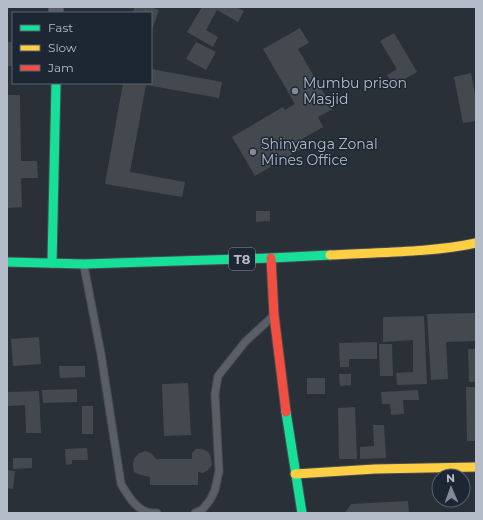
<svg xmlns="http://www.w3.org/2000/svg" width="483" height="520" viewBox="0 0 483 520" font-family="Montserrat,sans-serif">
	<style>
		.building { fill: #444950 }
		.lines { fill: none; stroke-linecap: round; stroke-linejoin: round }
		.lane-casing { stroke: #484c53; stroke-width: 9 }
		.street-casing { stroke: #484c53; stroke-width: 16 }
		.fast-casing { stroke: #484c53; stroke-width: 11 }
		.slow-casing { stroke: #484c53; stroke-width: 11 }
		.jam-casing { stroke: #484c53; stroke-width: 11 }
		.lane { stroke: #5a5e66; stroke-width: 7 }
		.street { stroke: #5a5e66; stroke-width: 14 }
		.fast { stroke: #16e098; stroke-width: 9 }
		.slow { stroke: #ffcf43; stroke-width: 9 }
		.jam { stroke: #f24e42; stroke-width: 9 }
		.poi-dot { fill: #848b96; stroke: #1d2633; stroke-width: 1.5 }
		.labels { text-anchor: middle; stroke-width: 3; stroke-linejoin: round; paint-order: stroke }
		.shield { fill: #1d2633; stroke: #878f9c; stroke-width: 1 }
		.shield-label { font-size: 13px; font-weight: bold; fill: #b4bcc9 }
		.poi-label { font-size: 14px; fill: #b4bcc9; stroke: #1d2633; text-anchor: start }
	</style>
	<rect width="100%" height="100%" fill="#2a3038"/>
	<g class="building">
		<polygon points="135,7 150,7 159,10 151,33 151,13 132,13"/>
		<polygon points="202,7 236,7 244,11 238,22 217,10 206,30 218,37 213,47 187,32"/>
		<polygon points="300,28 309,43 298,49 333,109 318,117 323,127 302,139 306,146 255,176 232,137 283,107 285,110 295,104 263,49"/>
		<polygon points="394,33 417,72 394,85 387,75 397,69 380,41"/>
		<rect x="7" y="42" width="6" height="24"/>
		<polygon points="196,42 216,52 206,70 186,59"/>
		<polygon points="151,69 222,82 219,98 146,85 130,172 185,182 182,197 105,184 123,83 151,83"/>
		<polygon points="471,73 476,99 476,121 463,123 454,77"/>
		<polygon points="7,95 20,95 21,161 37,161 38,178 21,178 22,207 7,208"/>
		<polygon points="256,211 270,211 270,221 256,222"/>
		<polygon points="475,313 476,341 446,342 448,379 431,380 427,314"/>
		<polygon points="424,316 427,384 397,385 396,373 413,372 413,340 383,342 383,317"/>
		<polygon points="39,337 41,364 13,366 11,339"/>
		<polygon points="377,342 377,359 349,359 349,367 340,367 339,343"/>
		<polygon points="379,344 392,344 393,376 380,376"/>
		<polygon points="468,349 476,349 476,382 469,382"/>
		<polygon points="59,366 85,366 85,377 60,378"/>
		<polygon points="339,374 351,374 351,385 340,386"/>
		<rect x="307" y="378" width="18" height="16"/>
		<polygon points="188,383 191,435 164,436 162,384"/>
		<polygon points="466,387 476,387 476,441 467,441"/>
		<polygon points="77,389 77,402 43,403 42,390"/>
		<polygon points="418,390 419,400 403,400 404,414 391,415 390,404 382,404 381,392"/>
		<polygon points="39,391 41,433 26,433 25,405 8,406 7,392"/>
		<rect x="82" y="406" width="11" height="28"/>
		<polygon points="355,407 357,459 339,459 338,408"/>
		<polygon points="373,425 384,425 386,458 360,459 360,447 374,446"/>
		<polygon points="87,448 88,460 72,460 72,464 66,465 65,449"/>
		<polygon points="196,449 201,449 207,451 210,454 211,459 212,465 208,470 203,473 198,472 198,485 150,485 150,477 141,475 134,472 133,466 134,459 138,454 145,451 151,453 156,459 192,459 192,453"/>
		<polygon points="13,458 32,458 32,468 13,469"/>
		<polygon points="7,470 15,471 13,489 7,488"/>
		<polygon points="408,501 409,513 345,513 351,504"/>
	</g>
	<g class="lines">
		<defs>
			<g id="lane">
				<path d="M84,266L101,354L121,484C127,494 135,508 147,512C150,513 154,513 157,513"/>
				<polyline points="195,513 202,510 210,500 215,490 219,471 215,394 218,376 245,342 272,317"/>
			</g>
			<polyline id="street" points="56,7 56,13"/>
			<g id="fast">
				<polyline points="7,262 84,264 271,258 330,255"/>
				<polyline points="52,263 56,83"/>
				<polyline points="286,412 302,513"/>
			</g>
			<g id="slow">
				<path d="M330,255C379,252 429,253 476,243"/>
				<polyline points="295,474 375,469 476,467"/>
			</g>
			<polyline id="jam" points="271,258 274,315 286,412"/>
		</defs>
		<use href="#lane" class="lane-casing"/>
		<use href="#street" class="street-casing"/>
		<use href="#fast" class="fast-casing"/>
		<use href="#slow" class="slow-casing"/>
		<use href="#jam" class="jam-casing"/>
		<use href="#lane" class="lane"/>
		<use href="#street" class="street"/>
		<use href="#fast" class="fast"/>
		<use href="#slow" class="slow"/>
		<use href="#jam" class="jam"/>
	</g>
	<g class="poi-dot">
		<circle cx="295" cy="91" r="4"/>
		<circle cx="253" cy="152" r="4"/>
	</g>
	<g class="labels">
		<rect class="shield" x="229" y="248" width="26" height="22" rx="3"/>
		<g class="shield-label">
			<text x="242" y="264">T8</text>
		</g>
		<g class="poi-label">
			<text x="303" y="88">Mumbu prison<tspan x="303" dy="16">Masjid</tspan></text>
			<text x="261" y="149">Shinyanga Zonal<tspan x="261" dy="16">Mines Office</tspan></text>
		</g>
	</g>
	<rect width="483" height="520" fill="none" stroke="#b4bcc9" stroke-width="16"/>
	<rect x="12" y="12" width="140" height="72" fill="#1d2633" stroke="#59626f"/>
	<rect x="20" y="25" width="20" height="6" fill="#16e098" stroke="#59626f"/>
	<text x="48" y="32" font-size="12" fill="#b4bcc9">Fast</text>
	<rect x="20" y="45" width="20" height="6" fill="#ffcf43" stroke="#59626f"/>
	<text x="48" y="52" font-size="12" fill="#b4bcc9">Slow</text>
	<rect x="20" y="65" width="20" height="6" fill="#f24e42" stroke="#59626f"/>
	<text x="48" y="72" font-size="12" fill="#b4bcc9">Jam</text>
	<g transform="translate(451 488) rotate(358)"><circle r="19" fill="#1d2633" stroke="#59626f"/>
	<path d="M0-3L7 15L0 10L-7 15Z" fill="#848b96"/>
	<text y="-6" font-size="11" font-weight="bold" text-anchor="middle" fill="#b4bcc9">N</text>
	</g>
</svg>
